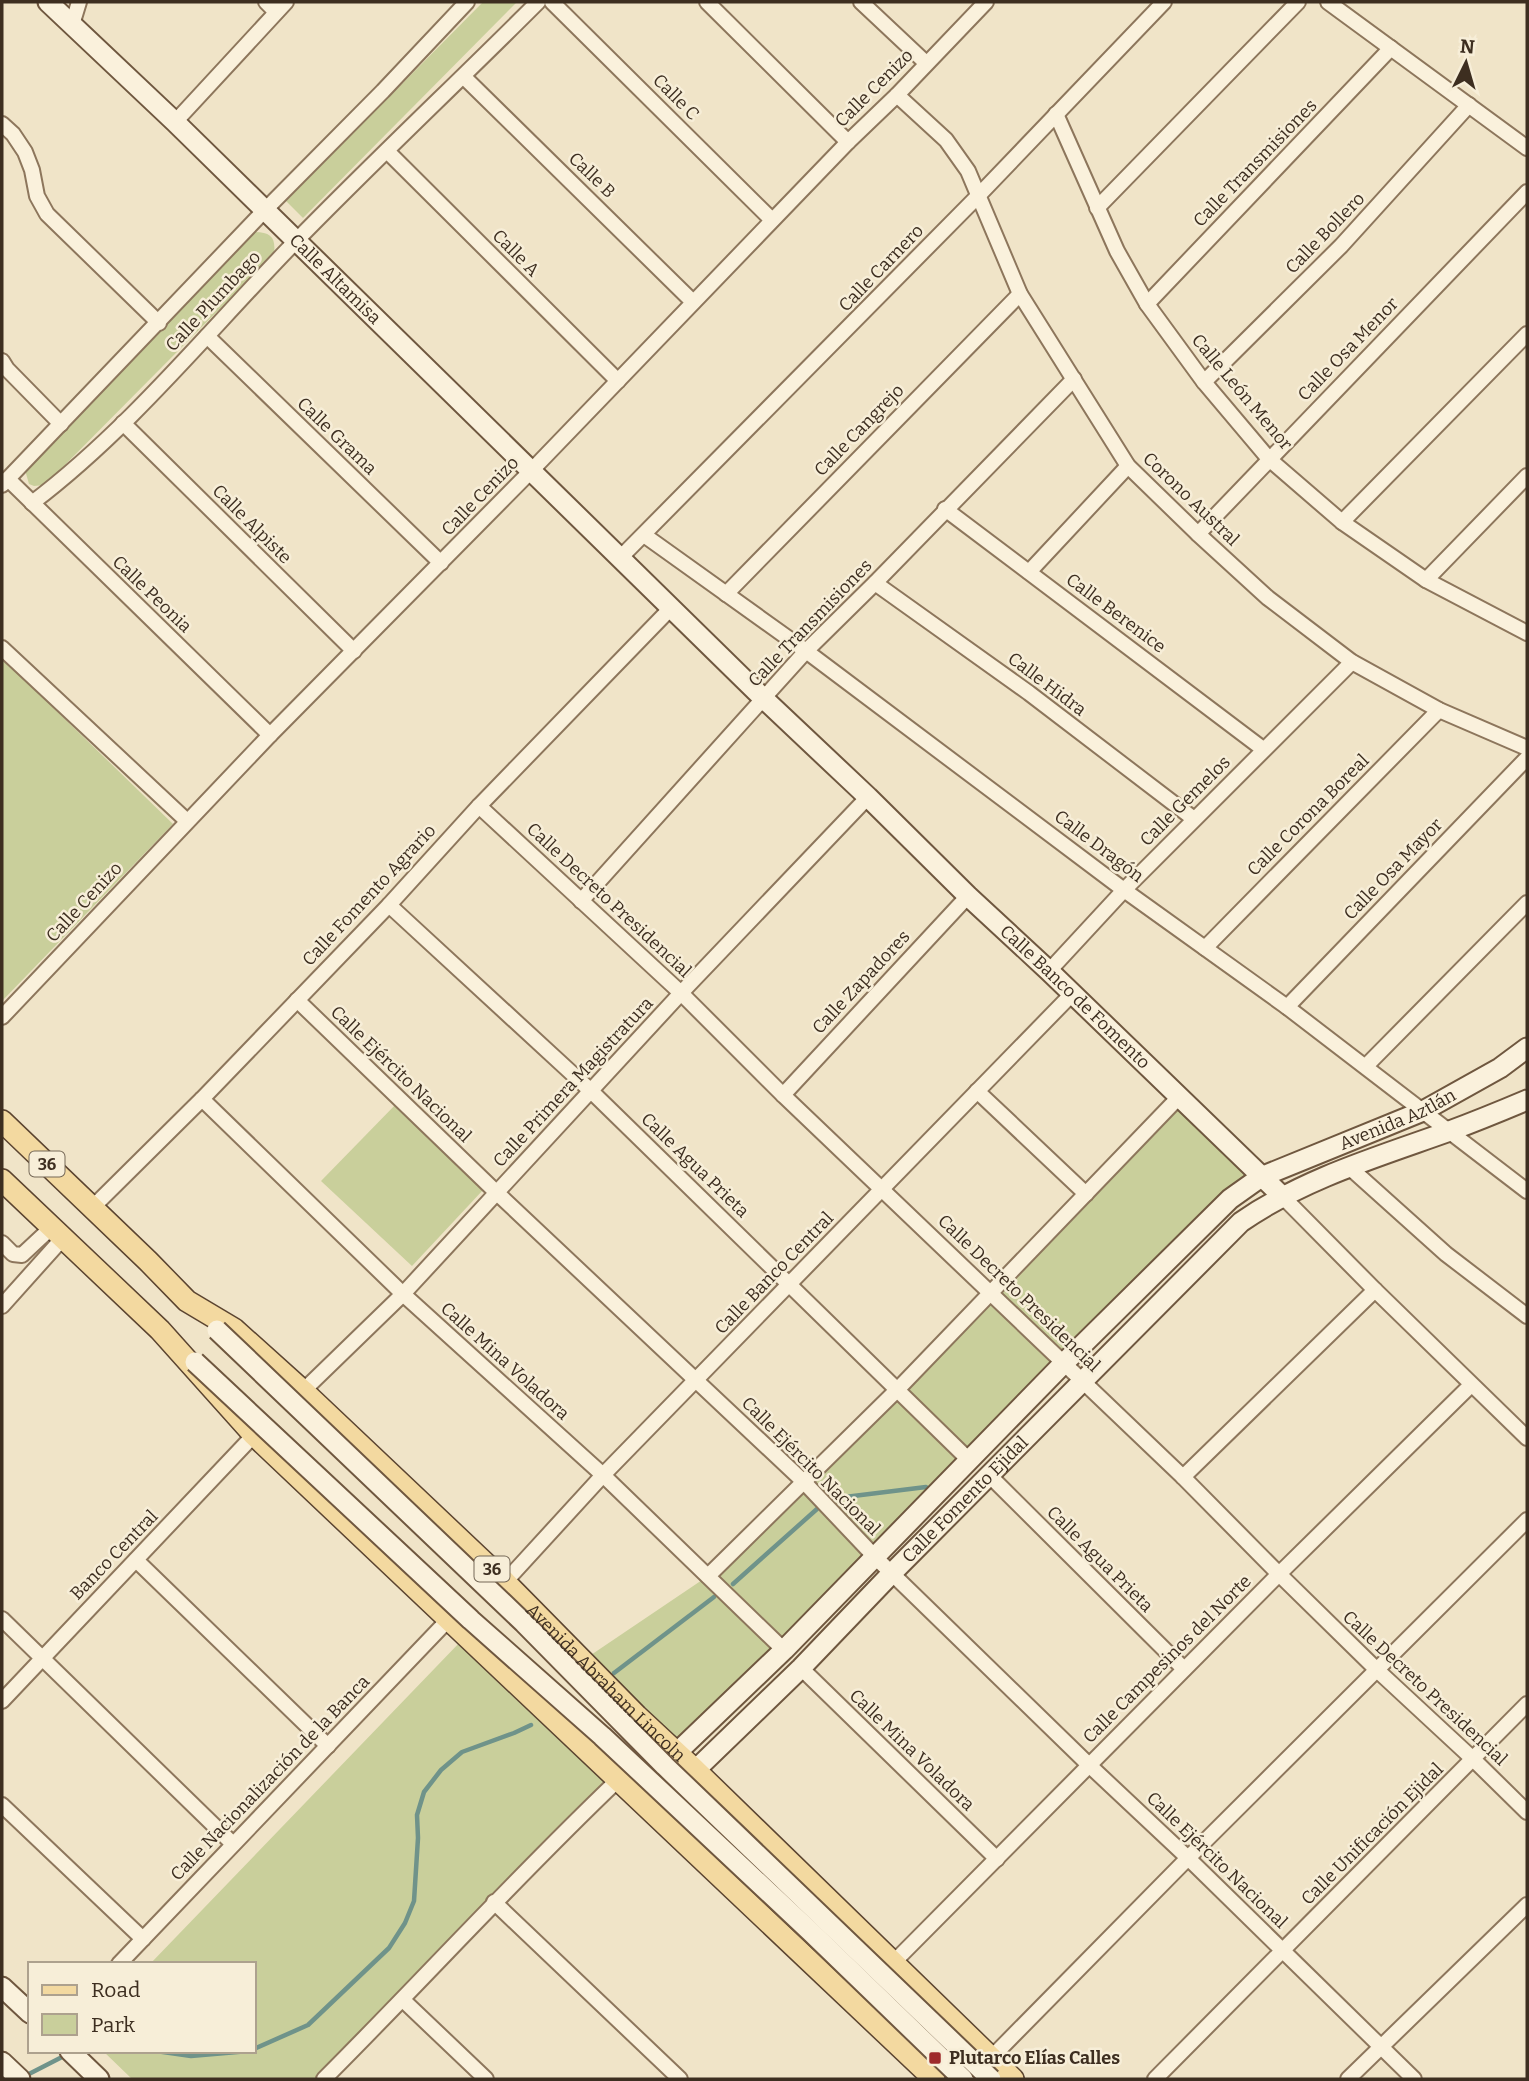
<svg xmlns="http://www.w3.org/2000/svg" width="1529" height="2081" viewBox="0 0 1529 2081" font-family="Bitter,serif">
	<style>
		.green { fill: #c9cf9b }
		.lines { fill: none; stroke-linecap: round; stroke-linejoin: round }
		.stream { stroke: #6f938a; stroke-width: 4.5 }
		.street-casing { stroke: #8d765c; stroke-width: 18 }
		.secondary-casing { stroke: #6f573f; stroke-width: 23 }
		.primary-casing { stroke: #5b4430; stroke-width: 24 }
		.street { stroke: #faf1dc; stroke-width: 14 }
		.secondary { stroke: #faf1dc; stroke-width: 19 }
		.primary { stroke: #f3d9a0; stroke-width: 21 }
		.secondary-bridge-casing { stroke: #6f573f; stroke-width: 23; stroke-linecap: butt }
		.secondary-bridge { stroke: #faf1dc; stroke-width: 19 }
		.poi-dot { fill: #9e2a2b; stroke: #f7eed8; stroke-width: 2.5 }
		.labels { text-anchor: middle; stroke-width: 5; stroke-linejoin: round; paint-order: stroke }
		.shield { fill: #f7eed8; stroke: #756857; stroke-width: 2 }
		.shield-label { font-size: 16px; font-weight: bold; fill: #3d2e20 }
		.street-label { font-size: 18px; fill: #3d2e20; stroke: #f7eed8 }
		.poi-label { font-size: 18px; font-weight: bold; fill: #3d2e20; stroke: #f7eed8; text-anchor: start }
	</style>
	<rect width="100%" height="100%" fill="#f0e4c8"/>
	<g class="green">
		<polygon points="483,2 517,2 303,218 286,201"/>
		<path d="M255,232C271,232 276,238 274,254L45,485L34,486L29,484L25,470Z"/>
		<polygon points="2,658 173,824 2,1001"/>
		<polygon points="1179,1097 1261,1177 676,1753 582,1661 708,1576"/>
		<polygon points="399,1101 483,1190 412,1266 321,1181"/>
		<polygon points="462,1640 612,1777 320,2079 132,2079 103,2051 254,2051 254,1964 150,1964"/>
	</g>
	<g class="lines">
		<g class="stream">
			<polyline points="837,1498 926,1487"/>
			<polyline points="733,1584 817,1509"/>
			<polyline points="614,1673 714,1597"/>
			<polyline points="254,2049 308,2025 389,1948 405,1923 414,1901 418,1838 417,1815 424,1792 441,1770 462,1752 514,1733 531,1725"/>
			<polyline points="156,2051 191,2056 249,2051"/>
			<polyline points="27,2075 64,2056"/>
		</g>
		<defs>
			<g id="street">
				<polyline points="266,2 276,12"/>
				<polyline points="552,2 772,220"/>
				<polyline points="707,2 848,142"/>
				<polyline points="861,2 926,63"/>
				<polyline points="1328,2 1527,148"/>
				<polyline points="72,25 79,2"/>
				<polyline points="464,77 693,302"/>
				<polyline points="897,95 946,140 968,171 1020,294 1128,466 1198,534 1268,598 1352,662 1439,710 1527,748"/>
				<polyline points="1056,114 1117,251 1147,304 1204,382 1269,459 1342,522 1426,580 1527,633"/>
				<polyline points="175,122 286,2"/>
				<polyline points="2,124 13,134 25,152 32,170 37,196 47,214 159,323"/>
				<polyline points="387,151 618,381"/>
				<polyline points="1097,208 1298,2"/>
				<polyline points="1147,304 1391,48"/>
				<polyline points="207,336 441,563"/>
				<polyline points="2,361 7,369 61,424"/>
				<polyline points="1204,382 1341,246 1469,105"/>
				<polyline points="123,423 354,651"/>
				<polyline points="8,479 270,735"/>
				<polyline points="2,485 264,211 383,91 467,2"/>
				<path d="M32,503C131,428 210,329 296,241C375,160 458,82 538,2"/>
				<polyline points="945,509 1263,749"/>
				<polyline points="1342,522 1527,334"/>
				<polyline points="1198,534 1527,192"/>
				<polyline points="644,535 806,651 1124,890 1287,1007 1527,1191"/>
				<polyline points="621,557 978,196 1164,2"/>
				<polyline points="1029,572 1128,466"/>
				<polyline points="1426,580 1527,476"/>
				<polyline points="875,583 1029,693 1194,819"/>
				<polyline points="726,594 1020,294"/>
				<polyline points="2,648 187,821"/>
				<polyline points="479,806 681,993 783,1095 1183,1477 1279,1574 1377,1670 1473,1759 1527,1812"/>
				<polyline points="581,901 806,651 875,583 1074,379"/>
				<polyline points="389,905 591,1091 969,1460"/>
				<polyline points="1205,948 1439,710"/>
				<polyline points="1049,971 1124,890 1352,662"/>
				<polyline points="297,1000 497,1193 804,1482 875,1557 1089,1765 1188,1858 1414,2079"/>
				<polyline points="1287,1007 1527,758"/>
				<polyline points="2,1017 270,735 531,471 848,142 897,95 986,2"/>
				<polyline points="1366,1066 1527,903"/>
				<polyline points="977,1091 1086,1194"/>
				<polyline points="783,1095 968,896"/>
				<polyline points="202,1099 403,1294 603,1475 784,1650"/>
				<polyline points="1348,1166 1446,1254 1527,1316"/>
				<polyline points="1283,1197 1375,1290 1527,1438"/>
				<polyline points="93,1207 202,1099 389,905 479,806 671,608"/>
				<polyline points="2,1243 13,1254 22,1255 52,1227"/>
				<polyline points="2,1306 63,1238"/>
				<polyline points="303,1391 403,1294 681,993 868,797"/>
				<polyline points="989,1475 1184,1669"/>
				<polyline points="1183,1477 1375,1290"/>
				<polyline points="136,1560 328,1746"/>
				<polyline points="708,1576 898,1389 1179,1097"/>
				<polyline points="505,1582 603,1475 1072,994"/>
				<polyline points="2,1619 233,1844"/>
				<polyline points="801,1668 997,1859"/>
				<polyline points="2,1701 254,1435"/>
				<polyline points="2,1805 143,1939"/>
				<polyline points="494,1902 680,2079"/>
				<polyline points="893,1963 1279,1574 1471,1385"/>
				<polyline points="119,1964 448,1620"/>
				<polyline points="403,2000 486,2079"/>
				<polyline points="991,2058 1188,1858 1527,1520"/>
				<path d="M324,2079C423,1980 517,1876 619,1779"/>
				<polyline points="1155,2079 1527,1704"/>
				<polyline points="1348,2079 1527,1905"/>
			</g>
			<g id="secondary">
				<path id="s1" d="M48,2L175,122L763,698L868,797L968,896L1049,971L1283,1197"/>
				<path id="s2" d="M666,1763L784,1650L1064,1363L1230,1199L1261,1177L1423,1111L1500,1068L1527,1048"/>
				<path id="s3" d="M653,1811L801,1668L892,1573L1241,1222C1303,1179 1377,1157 1447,1132C1474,1122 1501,1111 1527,1100"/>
				<polyline points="2,1987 30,2013"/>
				<polyline points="70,2051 99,2079"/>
				<polyline points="2,2062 20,2079"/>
			</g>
			<g id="primary">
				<path id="s4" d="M2,1121L148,1261L187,1301L234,1329L303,1391L505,1582L637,1716L694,1769L1013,2079"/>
				<polyline points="2,1180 160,1330 254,1435 934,2079"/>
			</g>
		</defs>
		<use href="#street" class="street-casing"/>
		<use href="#secondary" class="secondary-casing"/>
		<use href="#primary" class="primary-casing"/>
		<use href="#street" class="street"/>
		<use href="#secondary" class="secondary"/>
		<use href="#primary" class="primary"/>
		<defs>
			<g id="secondary-bridge">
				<polyline points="217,1330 524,1623 665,1766 991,2079"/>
				<polyline points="195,1362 471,1620 602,1736 811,1932 963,2079"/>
			</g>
		</defs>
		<use href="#secondary-bridge" class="secondary-bridge-casing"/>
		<use href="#secondary-bridge" class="secondary-bridge"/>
	</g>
	<rect class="poi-dot" x="928" y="2051" width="14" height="14" rx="3.5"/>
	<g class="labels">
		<g class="shield">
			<rect x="29.5" y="1151.5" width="35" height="25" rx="5"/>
			<rect x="474.5" y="1556.5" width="35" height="25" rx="5"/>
		</g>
		<g class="shield-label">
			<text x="47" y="1170">36</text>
			<text x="492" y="1575">36</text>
		</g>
		<g class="street-label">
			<text transform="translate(874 88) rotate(-45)" y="6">Calle Cenizo</text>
			<text transform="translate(676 97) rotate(45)" y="6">Calle C</text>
			<text transform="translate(1255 163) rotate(-46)" y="6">Calle Transmisiones</text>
			<text transform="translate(592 175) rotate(44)" y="6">Calle B</text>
			<text transform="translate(1325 233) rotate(-46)" y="6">Calle Bollero</text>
			<text transform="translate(516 253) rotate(45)" y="6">Calle A</text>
			<text transform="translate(881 268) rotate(-46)" y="6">Calle Carnero</text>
			<text dy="6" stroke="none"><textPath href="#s1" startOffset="399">Calle Altamisa</textPath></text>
			<text transform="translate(213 301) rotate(-47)" y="6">Calle Plumbago</text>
			<text transform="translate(1348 349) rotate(-46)" y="6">Calle Osa Menor</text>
			<text transform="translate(1242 392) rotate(50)" y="6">Calle León Menor</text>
			<text transform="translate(859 430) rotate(-46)" y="6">Calle Cangrejo</text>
			<text transform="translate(337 436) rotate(44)" y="6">Calle Grama</text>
			<text transform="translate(480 496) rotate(-46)" y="6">Calle Cenizo</text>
			<text transform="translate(1191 499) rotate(44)" y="6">Corono Austral</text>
			<text transform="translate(252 524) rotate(45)" y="6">Calle Alpiste</text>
			<text transform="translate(152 594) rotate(44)" y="6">Calle Peonia</text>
			<text transform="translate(1116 613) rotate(37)" y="6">Calle Berenice</text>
			<text transform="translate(810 623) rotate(-46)" y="6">Calle Transmisiones</text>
			<text transform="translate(1047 684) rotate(37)" y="6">Calle Hidra</text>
			<text transform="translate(1185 801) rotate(-45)" y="6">Calle Gemelos</text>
			<text transform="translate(1308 815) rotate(-45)" y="6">Calle Corona Boreal</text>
			<text transform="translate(1099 846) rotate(37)" y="6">Calle Dragón</text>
			<text transform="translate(1393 869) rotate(-46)" y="6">Calle Osa Mayor</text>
			<text transform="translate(369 895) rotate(-47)" y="6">Calle Fomento Agrario</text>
			<text transform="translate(609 900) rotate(43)" y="6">Calle Decreto Presidencial</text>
			<text transform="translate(84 902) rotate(-47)" y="6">Calle Cenizo</text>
			<text transform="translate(861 982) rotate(-47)" y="6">Calle Zapadores</text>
			<text dy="6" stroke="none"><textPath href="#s1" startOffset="1430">Calle Banco de Fomento</textPath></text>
			<text transform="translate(401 1074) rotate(44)" y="6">Calle Ejército Nacional</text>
			<text transform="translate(573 1082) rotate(-47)" y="6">Calle Primera Magistratura</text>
			<text dy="6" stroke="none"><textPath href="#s2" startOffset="984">Avenida Aztlán</textPath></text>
			<text transform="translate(695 1165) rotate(44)" y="6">Calle Agua Prieta</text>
			<text transform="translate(774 1273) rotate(-46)" y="6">Calle Banco Central</text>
			<text transform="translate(1019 1293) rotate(44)" y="6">Calle Decreto Presidencial</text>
			<text transform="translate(505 1361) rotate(42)" y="6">Calle Mina Voladora</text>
			<text transform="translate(811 1466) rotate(45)" y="6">Calle Ejército Nacional</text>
			<text dy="6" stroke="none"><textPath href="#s3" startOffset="441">Calle Fomento Ejidal</textPath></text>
			<text transform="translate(114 1555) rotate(-46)" y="6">Banco Central</text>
			<text transform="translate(1100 1559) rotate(45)" y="6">Calle Agua Prieta</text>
			<text transform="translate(1167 1659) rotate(-45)" y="6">Calle Campesinos del Norte</text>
			<text dy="6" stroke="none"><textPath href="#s4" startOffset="826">Avenida Abraham Lincoln</textPath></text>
			<text transform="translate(1425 1688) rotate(43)" y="6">Calle Decreto Presidencial</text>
			<text transform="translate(912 1750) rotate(44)" y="6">Calle Mina Voladora</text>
			<text transform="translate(270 1778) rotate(-46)" y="6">Calle Nacionalización de la Banca</text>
			<text transform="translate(1372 1834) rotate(-45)" y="6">Calle Unificación Ejidal</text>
			<text transform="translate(1217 1860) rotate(44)" y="6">Calle Ejército Nacional</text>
		</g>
		<g class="poi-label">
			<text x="949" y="2064">Plutarco Elías Calles</text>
		</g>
	</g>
	<rect width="1529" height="2081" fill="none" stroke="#3d2e20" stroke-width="7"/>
	<rect x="28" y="1962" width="228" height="91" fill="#f7eed8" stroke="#ada18e" stroke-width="2"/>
	<rect x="42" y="1985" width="35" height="10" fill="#f3d9a0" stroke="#ada18e" stroke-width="2"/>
	<text x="91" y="1997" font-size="21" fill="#3d2e20">Road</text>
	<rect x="42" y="2014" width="35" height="21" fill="#c9cf9b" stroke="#ada18e" stroke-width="2"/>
	<text x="91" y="2032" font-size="21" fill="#3d2e20">Park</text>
	<g transform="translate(1466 63) rotate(5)" stroke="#f7eed8" stroke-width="5" paint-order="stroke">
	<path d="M0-5L12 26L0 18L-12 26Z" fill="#3d2e20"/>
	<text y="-10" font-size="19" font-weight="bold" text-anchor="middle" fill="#3d2e20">N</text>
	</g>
</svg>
